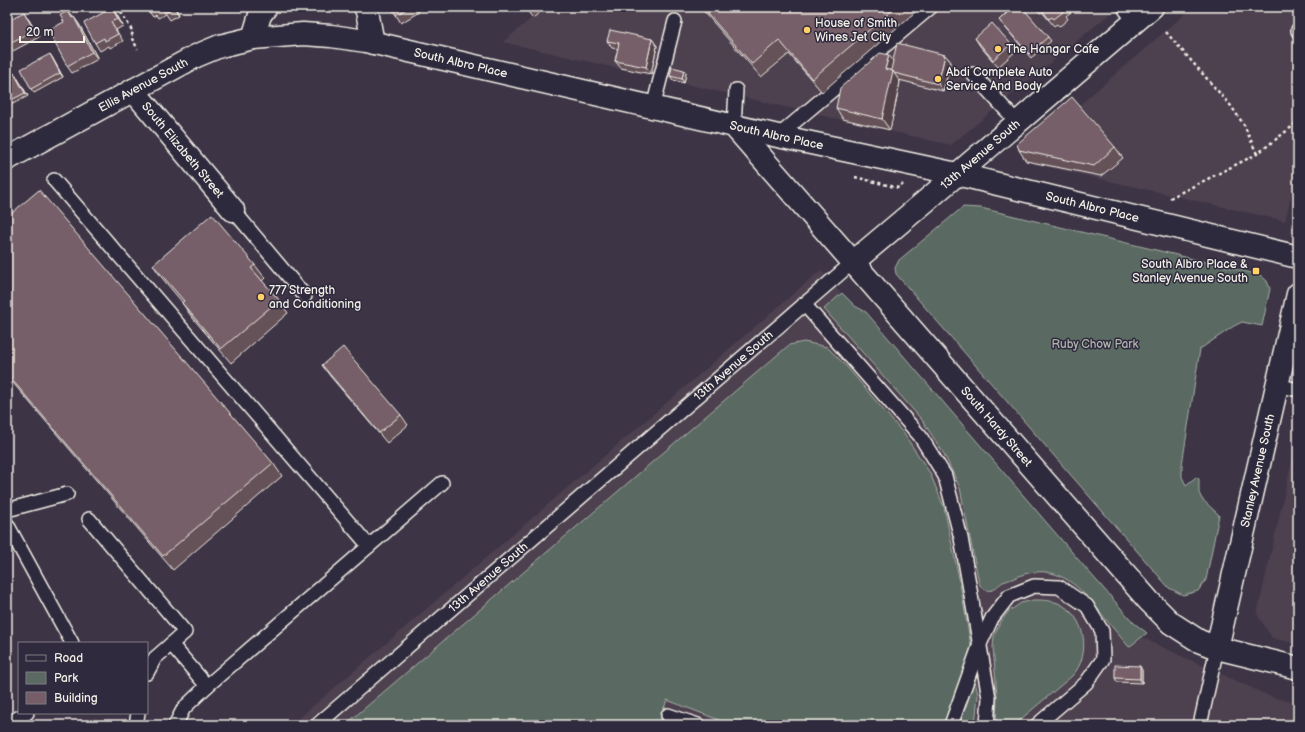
<svg xmlns="http://www.w3.org/2000/svg" width="1305" height="732" viewBox="0 0 1305 732" font-family="'Balsamiq Sans',sans-serif">
	<style>
		.built { fill: #4e4150 }
		.green { fill: #5a6a62; stroke: #a7aea5 }
		.lines { fill: none; stroke-linecap: round; stroke-linejoin: round }
		.lane-casing { stroke: #f4f1e8; stroke-width: 16 }
		.street-casing { stroke: #f4f1e8; stroke-width: 25 }
		.secondary-casing { stroke: #f4f1e8; stroke-width: 25 }
		.path { stroke: #f4f1e8; stroke-width: 2.5; stroke-dasharray: 3 3; stroke-linecap: butt }
		.lane { stroke: #2f2a3d; stroke-width: 13 }
		.street { stroke: #2f2a3d; stroke-width: 22 }
		.secondary { stroke: #2f2a3d; stroke-width: 22 }
		.wall { fill: #655159; stroke: #f4f1e8 }
		.shaded-wall { fill: #534249; stroke: #f4f1e8 }
		.building { fill: #765e68; stroke: #f4f1e8 }
		.poi-dot { fill: #ffd166; stroke: #2f2a3d; stroke-width: 1.5 }
		.labels { text-anchor: middle; stroke-width: 3; stroke-linejoin: round; paint-order: stroke }
		.poi-label { font-size: 12px; fill: #f4f1e8; stroke: #2f2a3d; text-anchor: start }
		.street-label { font-size: 12px; fill: #f4f1e8; stroke: #2f2a3d }
		.park-label { font-size: 12px; fill: #afb4ac; stroke: #2f2a3d }
	</style>
	<rect width="100%" height="100%" fill="#3d3446"/>
	<filter id="ink" filterUnits="userSpaceOnUse"><feTurbulence type="fractalNoise" baseFrequency=".025" numOctaves="2"/><feDisplacementMap in="SourceGraphic" scale="8" xChannelSelector="R" yChannelSelector="G"/><feConvolveMatrix kernelMatrix="1 2 1 2 8 2 1 2 1" color-interpolation-filters="sRGB"/></filter>
	<g filter="url(#ink)">
		<g class="built">
			<polygon points="545,7 1118,7 951,145 503,42"/>
			<polygon points="1193,7 1298,7 1298,168 1285,221 1026,162 1024,153"/>
			<polygon points="821,270 1120,621 1135,632 1153,643 1274,698 1298,703 1298,725 291,725"/>
			<polygon points="1298,434 1298,644 1272,638 1257,614"/>
		</g>
		<g class="green">
			<polygon points="963,207 981,208 1260,275 1267,281 1270,289 1262,326 1242,322 1234,326 1200,349 1182,465 1182,477 1186,485 1196,477 1199,479 1199,493 1202,499 1219,515 1206,580 1198,591 1183,595 1169,588 896,274 895,268 899,260"/>
			<path d="M842,293L855,306L866,312L1089,572L1134,623L1147,633L1129,647C1122,638 1114,630 1107,621C1082,589 1057,557 1012,579C1009,580 1006,581 1003,582C994,588 993,594 982,588L979,583L960,488L944,454L922,420L824,309Z"/>
			<polygon points="804,342 827,347 847,367 904,434 930,473 944,507 959,578 971,646 969,658 944,725 732,725 667,700 658,725 345,725 789,345"/>
			<path d="M1033,600C1041,600 1050,600 1058,603C1086,615 1092,655 1072,676L1014,725H996L997,695L993,647L994,636L1000,623L1008,612L1021,603Z"/>
			<polygon points="974,676 978,695 975,725 956,725"/>
		</g>
		<g class="lines">
			<defs>
				<g id="lane">
					<polyline points="1298,31 1298,30"/>
					<polyline points="973,74 1017,122"/>
					<polyline points="653,107 675,21"/>
					<polyline points="734,126 736,90"/>
					<polyline points="778,136 931,7"/>
					<polyline points="54,180 369,546"/>
					<polyline points="233,210 305,296"/>
					<polyline points="804,304 920,436 945,476 961,538 989,698 987,725"/>
					<polyline points="1277,385 1298,390"/>
					<polyline points="7,510 67,494"/>
					<polyline points="89,519 185,632 155,658 147,673"/>
					<polyline points="7,524 72,643"/>
					<polyline points="171,644 207,686"/>
					<polyline points="668,715 698,725"/>
					<polyline points="7,724 27,713"/>
					<polyline points="136,725 138,713"/>
					<polyline points="175,725 184,708 207,686 442,483"/>
					<path id="s1" d="M317,725L852,263"/>
					<polyline points="951,725 980,644 992,618 1009,596 1034,586 1059,587 1087,606 1102,631 1103,659 1086,683 1037,725"/>
					<polyline points="1200,725 1217,648"/>
				</g>
				<g id="street">
					<polyline points="365,7 367,11 373,43"/>
					<polyline points="1129,7 1138,18"/>
					<polyline points="253,38 260,15 266,7"/>
					<path id="s2" d="M133,90L233,210"/>
				</g>
				<g id="secondary">
					<path id="s3" d="M734,126L1149,601L1171,623L1199,641L1217,648L1298,668"/>
					<path id="s4" d="M7,159L196,56L220,46L253,38L303,34L331,36L366,41L778,136L957,174L1298,257"/>
					<path id="s5" d="M852,263L927,200L1152,7"/>
					<path id="s6" d="M1217,648L1298,294"/>
				</g>
			</defs>
			<use href="#lane" class="lane-casing"/>
			<use href="#street" class="street-casing"/>
			<use href="#secondary" class="secondary-casing"/>
			<g class="path">
				<polyline points="118,7 133,32 131,37 138,49"/>
				<polyline points="1166,32 1231,106 1244,125 1257,154"/>
				<polyline points="855,177 899,188 903,184"/>
				<polyline points="1170,198 1257,154 1298,122"/>
			</g>
			<use href="#lane" class="lane"/>
			<use href="#street" class="street"/>
			<use href="#secondary" class="secondary"/>
		</g>
		<g class="wall">
			<polygon points="79,7 92,7 82,12"/>
			<polygon points="146,7 180,7 176,9 179,15 170,20 166,14 158,18 156,15 153,17"/>
			<polygon points="391,7 416,7 419,12 401,23"/>
			<polygon points="439,7 445,7 441,10"/>
			<polygon points="524,7 546,7 533,18"/>
			<polygon points="638,7 643,7 640,9"/>
			<polygon points="700,7 921,7 822,92 789,54 761,77"/>
			<polygon points="1005,7 1048,37 1051,41 1031,58 999,20 1008,11"/>
			<polygon points="1035,7 1077,7 1066,16 1068,19 1059,27 1057,24 1054,26 1042,12 1040,13"/>
			<polygon points="1290,7 1298,7 1298,11 1295,13"/>
			<polygon points="112,8 117,15 123,26 116,30 123,41 110,48 109,46 100,51 95,43"/>
			<polygon points="68,11 73,17 79,24 98,59 72,73 67,66 64,22"/>
			<polygon points="29,20 39,37 13,51 8,44"/>
			<polygon points="975,38 1011,44 1016,51 998,67 980,46"/>
			<polygon points="652,39 657,46 651,74 621,68 615,61 618,49 612,48 607,41"/>
			<polygon points="945,55 951,62 943,91 899,80 900,82 890,130 843,119 836,108 893,61"/>
			<polygon points="52,57 63,77 34,93 31,89"/>
			<polygon points="14,73 28,96 7,107 7,77"/>
			<polygon points="686,73 684,83 673,80 670,76"/>
			<polygon points="1115,147 1123,158 1101,176 1026,161 1019,150"/>
			<polygon points="7,217 273,463 282,476 173,570 7,376"/>
			<polygon points="153,265 255,265 265,278 262,281 279,300 288,313 231,363 191,316 182,303 182,302 162,278"/>
			<polygon points="322,365 401,415 408,425 387,443 330,376"/>
			<polygon points="1142,670 1142,683 1117,682 1115,678"/>
		</g>
		<g class="shaded-wall">
			<polygon points="174,7 175,7 179,15"/>
			<polygon points="112,8 117,15 123,26 118,19"/>
			<polygon points="24,12 29,20 39,37 34,30"/>
			<polygon points="74,17 79,24 98,59 92,52"/>
			<polygon points="652,39 657,46 651,74 646,67"/>
			<polygon points="50,54 52,57 63,77 60,73"/>
			<polygon points="889,55 896,65 894,73 900,82 890,130 882,119 885,69"/>
			<polygon points="945,55 951,62 943,91 938,84"/>
			<polygon points="684,70 686,73 684,83 682,79"/>
			<polygon points="14,73 17,77 28,96 25,93"/>
			<polygon points="1140,666 1142,670 1142,683 1140,679"/>
		</g>
		<g class="building">
			<polygon points="146,7 160,7 153,11 152,8 148,10"/>
			<polygon points="162,7 174,7 174,8 165,13"/>
			<polygon points="391,7 409,7 396,15"/>
			<polygon points="525,7 532,7 528,10"/>
			<polygon points="702,7 896,7 812,79 779,40 752,64"/>
			<polygon points="1005,7 1022,7 1048,37 1029,54 999,20 1009,11"/>
			<polygon points="1040,7 1063,7 1061,9 1063,12 1054,19 1052,17 1049,19"/>
			<polygon points="112,8 118,19 111,22 118,34 105,41 104,38 95,43 84,23"/>
			<polygon points="68,11 72,18 74,17 92,52 67,66 48,30 64,22 60,15"/>
			<polygon points="24,12 34,30 8,44 7,42 7,21"/>
			<polygon points="992,23 1011,44 993,60 975,38"/>
			<polygon points="610,30 652,39 646,67 615,61 619,43 607,41"/>
			<polygon points="897,43 945,55 938,84 894,73 893,71 891,70"/>
			<polygon points="880,53 889,55 885,69 893,71 882,119 836,108 840,88"/>
			<polygon points="50,54 60,73 31,89 21,69"/>
			<polygon points="672,67 684,70 682,79 670,76"/>
			<polygon points="14,73 25,93 7,102 7,77"/>
			<polygon points="1072,97 1115,147 1094,166 1019,150 1017,144"/>
			<polygon points="39,190 273,463 163,556 7,374 7,217"/>
			<polygon points="212,214 255,265 251,268 279,300 221,349 182,303 184,301 153,265"/>
			<polygon points="343,347 401,415 379,433 322,365"/>
			<polygon points="1298,442 1298,454 1296,453"/>
			<polygon points="1115,665 1140,666 1140,679 1115,678"/>
		</g>
	</g>
	<g class="poi-dot">
		<circle cx="807" cy="30" r="4"/>
		<circle cx="998" cy="49" r="4"/>
		<circle cx="938" cy="79" r="4"/>
		<rect x="1252" y="267" width="8" height="8" rx="2"/>
		<circle cx="261" cy="297" r="4"/>
	</g>
	<g class="labels">
		<g class="poi-label">
			<text x="815" y="27">House of Smith<tspan x="815" dy="14">Wines Jet City</tspan></text>
			<text x="1006" y="53">The Hangar Cafe</text>
			<text x="946" y="76">Abdi Complete Auto<tspan x="946" dy="14">Service And Body</tspan></text>
			<text x="1248" y="268" text-anchor="end">South Albro Place &amp;<tspan x="1248" dy="14">Stanley Avenue South</tspan></text>
			<text x="269" y="294">777 Strength<tspan x="269" dy="14">and Conditioning</tspan></text>
		</g>
		<g class="street-label">
			<text dy="4" stroke="none"><textPath href="#s4" startOffset="486">South Albro Place</textPath></text>
			<text dy="4" stroke="none"><textPath href="#s4" startOffset="155">Ellis Avenue South</textPath></text>
			<text dy="4" stroke="none"><textPath href="#s4" startOffset="810">South Albro Place</textPath></text>
			<text dy="4" stroke="none"><textPath href="#s2" startOffset="78">South Elizabeth Street</textPath></text>
			<text dy="4" stroke="none"><textPath href="#s5" startOffset="168">13th Avenue South</textPath></text>
			<text dy="4" stroke="none"><textPath href="#s4" startOffset="1134">South Albro Place</textPath></text>
			<text dy="4" stroke="none"><textPath href="#s1" startOffset="550">13th Avenue South</textPath></text>
			<text dy="4" stroke="none"><textPath href="#s3" startOffset="399">South Hardy Street</textPath></text>
			<text dy="4" stroke="none"><textPath href="#s6" startOffset="182">Stanley Avenue South</textPath></text>
			<text dy="4" stroke="none"><textPath href="#s1" startOffset="226">13th Avenue South</textPath></text>
		</g>
		<g class="park-label">
			<text x="1095" y="348">Ruby Chow Park</text>
		</g>
	</g>
	<rect width="1305" height="732" fill="none" stroke="#2f2a3d" stroke-width="24"/>
	<rect x="12" y="12" width="1281" height="708" fill="none" stroke="#f4f1e8" stroke-width="1.5" filter="url(#ink)"/>
	<rect x="18" y="642" width="130" height="72" fill="#2f2a3d" stroke="#7e7a81"/>
	<rect x="26" y="655" width="20" height="6" fill="#2f2a3d" stroke="#7e7a81"/>
	<text x="54" y="662" font-size="12" fill="#f4f1e8">Road</text>
	<rect x="26" y="672" width="20" height="12" fill="#5a6a62" stroke="#7e7a81"/>
	<text x="54" y="682" font-size="12" fill="#f4f1e8">Park</text>
	<rect x="26" y="692" width="20" height="12" fill="#765e68" stroke="#7e7a81"/>
	<text x="54" y="702" font-size="12" fill="#f4f1e8">Building</text>
	<path d="M20 36v6h64v-6" fill="none" stroke="#f4f1e8" stroke-width="2"/>
	<text x="26" y="36" font-size="12" fill="#f4f1e8" stroke="#2f2a3d" stroke-width="3" paint-order="stroke">20 m</text>
</svg>
